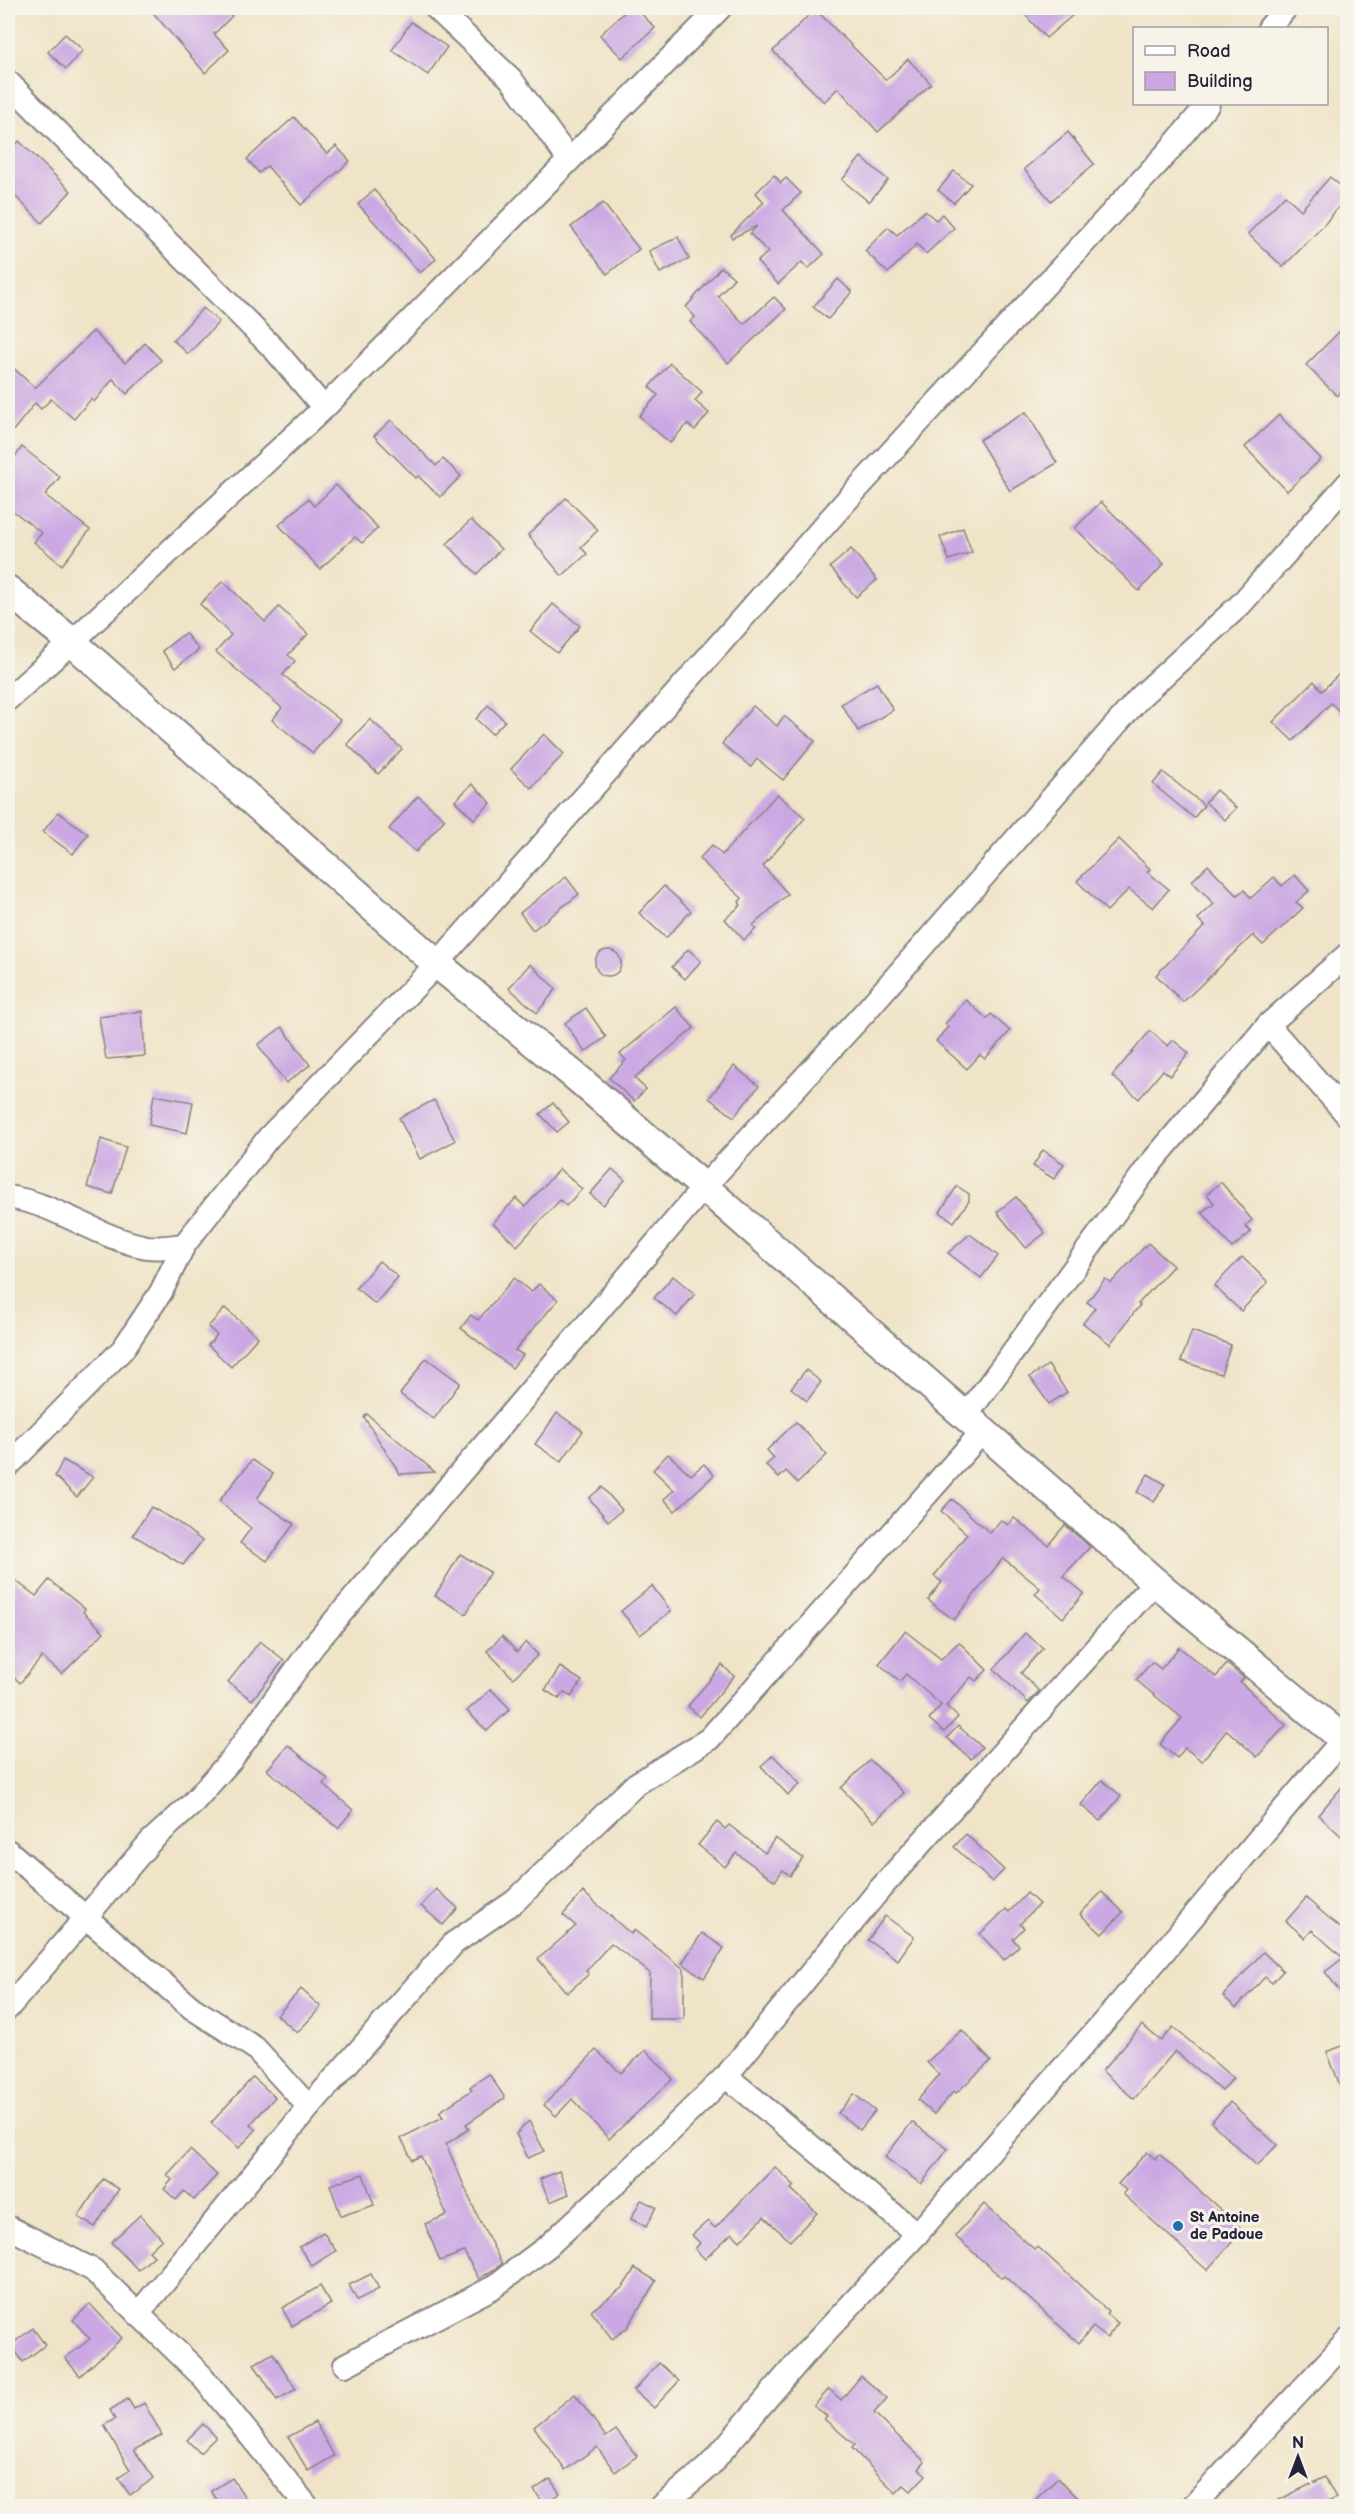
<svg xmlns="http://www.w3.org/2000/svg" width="1355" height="2514" viewBox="0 0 1355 2514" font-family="'Balsamiq Sans',sans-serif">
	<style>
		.building { fill: #cba8e3 }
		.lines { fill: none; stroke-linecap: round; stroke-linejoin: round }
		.minor-casing { stroke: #888382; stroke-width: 26 }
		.major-casing { stroke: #888382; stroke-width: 32 }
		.minor { stroke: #fff; stroke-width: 22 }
		.major { stroke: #fff; stroke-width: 28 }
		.poi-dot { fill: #1f6fb2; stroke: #f7f3e8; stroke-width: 2 }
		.labels { text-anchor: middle; stroke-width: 6; stroke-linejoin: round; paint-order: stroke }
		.poi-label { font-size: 15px; font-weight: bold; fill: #22223b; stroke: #f7f3e8; text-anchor: start }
	</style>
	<rect width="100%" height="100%" fill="#f7f3e8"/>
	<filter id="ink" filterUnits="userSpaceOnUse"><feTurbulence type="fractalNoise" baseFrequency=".0167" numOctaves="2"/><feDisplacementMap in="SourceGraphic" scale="12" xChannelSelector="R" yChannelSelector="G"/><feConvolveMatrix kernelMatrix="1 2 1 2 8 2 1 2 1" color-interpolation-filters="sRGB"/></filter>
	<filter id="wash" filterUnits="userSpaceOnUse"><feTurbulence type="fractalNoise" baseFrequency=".008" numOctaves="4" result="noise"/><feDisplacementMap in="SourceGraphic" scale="24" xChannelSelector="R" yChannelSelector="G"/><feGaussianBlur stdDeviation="1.35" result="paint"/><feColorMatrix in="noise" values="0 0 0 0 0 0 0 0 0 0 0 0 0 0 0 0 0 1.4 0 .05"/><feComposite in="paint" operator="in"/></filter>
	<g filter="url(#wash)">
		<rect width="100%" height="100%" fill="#efe4c8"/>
		<g id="blocks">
			<g class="building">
				<polygon points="149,8 224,8 232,16 214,34 229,50 205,73"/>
				<polygon points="629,8 636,8 655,28 622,58 600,35"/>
				<polygon points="1019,8 1081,8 1046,38"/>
				<polygon points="815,9 886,80 908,59 931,84 878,132 838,88 824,102 773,51"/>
				<polygon points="411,22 447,47 428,75 392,50"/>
				<polygon points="65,34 83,50 66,69 48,52"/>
				<polygon points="294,117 327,154 336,146 350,161 301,205 267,166 259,173 247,159"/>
				<polygon points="1068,132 1094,164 1051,201 1024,169"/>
				<polygon points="19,141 71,191 42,223 8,189 8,153"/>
				<polygon points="861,157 888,180 869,202 842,180"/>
				<polygon points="954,171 971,184 954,203 938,190"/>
				<polygon points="774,175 781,183 786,178 801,193 783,210 824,254 808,269 802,262 778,284 757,262 768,252 750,234 757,226 732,238 731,235 764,202 756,193"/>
				<polygon points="1330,177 1347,191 1347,197 1323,226 1283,267 1248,234 1285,195 1301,210"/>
				<polygon points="374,190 436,259 420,273 358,204"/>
				<polygon points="603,203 639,249 607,274 571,227"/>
				<polygon points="925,211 936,220 942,214 954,228 926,254 917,244 888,273 865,251 888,227 897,235"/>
				<polygon points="678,237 689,259 660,273 649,251"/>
				<polygon points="721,267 734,278 718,296 744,324 774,297 786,309 728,363 690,322 695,317 686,307"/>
				<polygon points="838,279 852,292 828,319 813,307"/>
				<polygon points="203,308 219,322 188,354 173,340"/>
				<polygon points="1347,324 1347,385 1337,396 1306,365"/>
				<polygon points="93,331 125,363 145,343 161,360 127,394 113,379 94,402 91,399 74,419 51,399 41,409 35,403 8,437 8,363 35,388"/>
				<polygon points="670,363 702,392 695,401 709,413 695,430 687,424 670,443 639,416 658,395 649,387"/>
				<polygon points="1026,412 1057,463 1010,491 979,440"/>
				<polygon points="1279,415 1321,459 1287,491 1245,447"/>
				<polygon points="391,420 436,466 443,459 461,476 440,497 418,476 416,478 374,436"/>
				<polygon points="22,447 60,477 45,495 90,530 62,565 34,542 42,533 8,507 8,466"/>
				<polygon points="336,485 378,528 362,543 355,537 320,569 279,525 308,499 314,506"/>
				<polygon points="566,498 598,530 581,547 587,554 562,576 528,535"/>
				<polygon points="1101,502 1164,564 1139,591 1075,528"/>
				<polygon points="471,520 501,549 477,574 447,544"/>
				<polygon points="963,528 972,552 949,560 940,537"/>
				<polygon points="851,549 877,580 856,597 830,567"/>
				<polygon points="223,581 265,622 279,607 308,634 288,655 295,661 283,675 340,720 313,753 272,720 282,708 216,652 231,635 200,604"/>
				<polygon points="553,604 580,626 557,653 530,631"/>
				<polygon points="185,633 199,650 175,668 162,651"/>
				<polygon points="1347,666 1347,719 1331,703 1293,741 1273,722 1314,681 1322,691"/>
				<polygon points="877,683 893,710 858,731 841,704"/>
				<polygon points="488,705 505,721 492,734 476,719"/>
				<polygon points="753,706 777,726 784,716 815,741 783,780 757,759 751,767 722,744"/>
				<polygon points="370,719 402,749 378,774 347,744"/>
				<polygon points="544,734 564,754 531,788 511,769"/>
				<polygon points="1163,772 1204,805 1194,818 1153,784"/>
				<polygon points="472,784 491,803 474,819 455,801"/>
				<polygon points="1216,790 1236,808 1225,820 1205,802"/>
				<polygon points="777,794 805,818 763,866 788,894 753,925 756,929 744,940 725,919 741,905 739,902 742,898 699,859 712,845 722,855"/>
				<polygon points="418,796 445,819 416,852 389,829"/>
				<polygon points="58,812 88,834 73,854 43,832"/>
				<polygon points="1119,839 1150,869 1147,872 1169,889 1153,908 1129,889 1107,911 1077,881"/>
				<polygon points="1208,865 1237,895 1244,890 1251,898 1274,877 1282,886 1295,875 1309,891 1296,902 1303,908 1263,945 1253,935 1183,1002 1156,975 1205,926 1198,919 1214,904 1192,881"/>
				<polygon points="566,877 579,894 533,930 520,913"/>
				<polygon points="664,886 691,911 666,938 639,913"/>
				<polygon points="688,949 701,961 685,979 672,967"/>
				<circle cx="608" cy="963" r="13"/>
				<polygon points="530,964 556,989 537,1013 509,988"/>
				<polygon points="966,1000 987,1019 991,1014 1010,1031 985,1059 980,1055 967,1069 936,1041 948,1027 945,1024"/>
				<polygon points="676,1007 694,1028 634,1078 646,1089 634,1101 609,1078 626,1060 620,1054"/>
				<polygon points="586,1008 606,1037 585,1052 565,1023"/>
				<polygon points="142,1011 145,1056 106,1059 99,1017"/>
				<polygon points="282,1027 310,1065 286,1083 258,1045"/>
				<polygon points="1150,1031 1168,1046 1173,1040 1189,1053 1170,1076 1163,1070 1139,1099 1112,1076"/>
				<polygon points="734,1066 759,1086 734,1117 709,1098"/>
				<polygon points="154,1095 193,1102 187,1133 149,1125"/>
				<polygon points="434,1100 455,1141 420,1159 399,1118"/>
				<polygon points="553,1103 569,1122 557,1132 540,1114"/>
				<polygon points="101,1139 126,1147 112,1194 87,1187"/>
				<polygon points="1043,1150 1064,1164 1054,1179 1033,1166"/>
				<polygon points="559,1169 582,1189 566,1206 560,1200 517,1246 493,1223 516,1198 525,1207"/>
				<polygon points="612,1169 625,1180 603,1205 590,1194"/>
				<polygon points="1221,1182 1252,1220 1245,1226 1251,1232 1232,1248 1202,1212 1214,1203 1207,1194"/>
				<polygon points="957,1186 969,1194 969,1201 954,1222 940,1212"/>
				<polygon points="1016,1197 1045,1233 1026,1248 997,1212"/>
				<polygon points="970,1234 998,1256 981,1278 948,1253"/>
				<polygon points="1148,1243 1173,1266 1138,1304 1140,1305 1110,1344 1083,1323 1095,1308 1087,1302 1105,1279 1111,1283"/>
				<polygon points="1242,1257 1268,1282 1241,1311 1214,1286"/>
				<polygon points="379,1261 398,1277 375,1304 356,1288"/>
				<polygon points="673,1276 695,1294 677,1316 654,1298"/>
				<polygon points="514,1278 531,1292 539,1284 558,1300 515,1350 523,1355 512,1368 461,1328 471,1315 478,1320"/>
				<polygon points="225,1308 258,1337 231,1367 208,1345 217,1335 208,1327"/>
				<polygon points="1192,1331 1231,1345 1221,1374 1181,1361"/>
				<polygon points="426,1358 460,1383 434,1419 400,1394"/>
				<polygon points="1048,1365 1067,1392 1049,1404 1030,1377"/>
				<polygon points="806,1370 821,1382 807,1401 791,1388"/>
				<polygon points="557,1413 583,1431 561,1462 535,1444"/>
				<polygon points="367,1414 435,1472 400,1474 364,1417"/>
				<polygon points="796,1422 827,1455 798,1483 786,1471 779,1478 766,1465 774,1458 767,1450"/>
				<polygon points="668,1454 691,1475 704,1464 714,1475 675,1511 664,1499 674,1490 653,1470"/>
				<polygon points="63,1460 93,1477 77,1497 55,1476"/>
				<polygon points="252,1460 273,1474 257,1499 294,1524 267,1561 240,1543 251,1528 219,1501"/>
				<polygon points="1148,1474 1165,1484 1154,1502 1137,1492"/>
				<polygon points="602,1487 622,1510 608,1521 589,1498"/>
				<polygon points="952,1499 990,1533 1001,1520 1008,1525 1014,1518 1048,1545 1065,1525 1090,1547 1063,1576 1084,1593 1063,1618 1035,1594 1040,1588 1003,1558 954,1620 928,1600 942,1582 934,1576 967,1534 941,1511"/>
				<polygon points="151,1507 176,1521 202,1541 183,1565 133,1535"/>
				<polygon points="460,1554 490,1572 466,1614 435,1596"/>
				<polygon points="8,1575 36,1596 49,1580 85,1609 83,1612 104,1632 62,1674 42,1657 20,1683 8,1671"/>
				<polygon points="652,1586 671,1611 640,1635 621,1611"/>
				<polygon points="905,1631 941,1659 959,1642 987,1670 976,1681 971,1677 946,1706 958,1717 944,1732 929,1719 941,1705 906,1674 900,1681 879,1664"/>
				<polygon points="1025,1633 1043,1648 1021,1673 1039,1691 1028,1703 994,1669"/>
				<polygon points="502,1636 517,1652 526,1642 538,1655 513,1678 487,1651"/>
				<polygon points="260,1641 284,1660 252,1700 228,1682"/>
				<polygon points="1179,1647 1216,1677 1227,1664 1244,1678 1240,1682 1286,1725 1257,1757 1227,1730 1202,1761 1185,1748 1177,1758 1160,1744 1182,1718 1136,1680 1152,1662 1161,1669"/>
				<polygon points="722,1665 734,1676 700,1717 688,1706"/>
				<polygon points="560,1667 582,1681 571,1697 564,1692 559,1699 545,1690"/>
				<polygon points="491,1689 510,1709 487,1731 467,1711"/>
				<polygon points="958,1726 982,1747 971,1759 947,1738"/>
				<polygon points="288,1745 328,1779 323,1784 353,1810 338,1828 267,1770"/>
				<polygon points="773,1755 800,1784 788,1795 761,1766"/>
				<polygon points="870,1760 904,1793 874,1822 841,1788"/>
				<polygon points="1102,1780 1121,1796 1100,1821 1081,1805"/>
				<polygon points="1347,1781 1347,1841 1318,1815"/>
				<polygon points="717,1822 725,1829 729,1825 765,1853 775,1838 803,1858 790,1876 783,1870 775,1881 736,1853 725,1867 698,1845"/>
				<polygon points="966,1834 1004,1870 992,1882 954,1847"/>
				<polygon points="436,1889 458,1908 443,1925 421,1906"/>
				<polygon points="583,1892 631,1934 634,1930 684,1969 684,2019 649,2019 650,1973 611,1943 586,1971 589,1974 567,1993 538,1959 576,1926 563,1915"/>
				<polygon points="1102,1892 1123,1912 1102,1934 1080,1914"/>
				<polygon points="1027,1893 1039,1904 1020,1924 1024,1928 1013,1939 1019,1946 1004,1960 980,1934 1006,1909 1009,1912"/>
				<polygon points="1306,1898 1347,1934 1347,2000 1325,1972 1343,1958 1312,1930 1305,1938 1286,1921"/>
				<polygon points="885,1916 914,1937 898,1960 868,1940"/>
				<polygon points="702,1933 724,1948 704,1978 682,1963"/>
				<polygon points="1263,1952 1283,1971 1272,1983 1265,1977 1236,2008 1223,1996"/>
				<polygon points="301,1989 321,2007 297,2033 277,2015"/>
				<polygon points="1142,2025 1161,2041 1173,2027 1233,2078 1222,2091 1175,2051 1134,2099 1102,2071"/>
				<polygon points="962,2030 991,2061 956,2093 954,2091 934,2114 918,2100 939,2075 927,2062"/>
				<polygon points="1347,2044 1347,2101 1346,2101 1327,2052"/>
				<polygon points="596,2050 621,2073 646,2050 673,2079 609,2139 572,2099 556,2116 544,2105"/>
				<polygon points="489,2074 505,2098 466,2124 469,2129 446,2144 476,2213 502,2264 479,2279 464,2252 440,2261 425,2224 447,2215 421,2156 412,2160 401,2138 443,2117 439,2112 472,2090 470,2087"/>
				<polygon points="253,2077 275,2097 250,2125 256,2130 239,2148 211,2123"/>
				<polygon points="854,2094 875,2111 860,2130 838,2113"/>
				<polygon points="1230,2102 1277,2145 1257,2166 1211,2122"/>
				<polygon points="529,2121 544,2151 528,2158 516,2134"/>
				<polygon points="912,2122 948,2149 921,2184 885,2157"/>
				<polygon points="190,2150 217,2175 194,2200 184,2191 176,2200 164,2189 172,2180 167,2175"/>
				<polygon points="1147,2152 1155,2159 1159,2154 1243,2230 1207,2270 1123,2194 1126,2190 1118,2184"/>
				<polygon points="775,2167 795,2186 791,2189 817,2213 790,2241 764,2217 740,2241 732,2233 705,2259 695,2249 700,2243 692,2235 708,2221 715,2228"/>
				<polygon points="559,2171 569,2194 550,2202 540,2179"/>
				<polygon points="363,2174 374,2205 341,2216 330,2185"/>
				<polygon points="103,2179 119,2189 95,2227 78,2217"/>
				<polygon points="641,2200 656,2207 646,2227 631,2219"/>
				<polygon points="984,2204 1035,2250 1038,2247 1108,2311 1106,2314 1118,2323 1107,2338 1093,2327 1079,2343 1004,2276 1002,2278 955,2236"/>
				<polygon points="140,2215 162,2239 149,2251 154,2256 138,2270 111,2242"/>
				<polygon points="323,2232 336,2251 312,2266 299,2247"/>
				<polygon points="635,2268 656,2281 627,2328 612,2339 591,2311 623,2287"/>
				<polygon points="371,2274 379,2289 357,2300 349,2285"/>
				<polygon points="320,2286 331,2304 292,2326 282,2308"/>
				<polygon points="90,2304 122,2338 80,2376 65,2358 90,2339 73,2320"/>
				<polygon points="33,2328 45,2345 23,2362 11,2345"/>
				<polygon points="273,2353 296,2389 277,2400 254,2364"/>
				<polygon points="659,2363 679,2381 654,2408 634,2390"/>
				<polygon points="861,2376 887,2398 874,2413 925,2462 919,2469 926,2475 911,2491 904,2485 896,2493 852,2448 855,2445 824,2419 827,2416 814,2406 829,2389 841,2400"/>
				<polygon points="575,2394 606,2437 616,2430 637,2456 615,2472 597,2447 565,2470 534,2427"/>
				<polygon points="128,2399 134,2409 144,2403 162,2435 134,2450 154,2478 130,2495 118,2478 130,2470 104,2425 115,2419 110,2410"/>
				<polygon points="315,2422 334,2456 308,2471 288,2437"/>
				<polygon points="203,2424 216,2437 200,2453 187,2440"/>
				<polygon points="1325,2477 1336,2498 1320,2506 1267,2506"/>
				<polygon points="232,2478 251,2506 221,2506 211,2491"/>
				<polygon points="1058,2478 1086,2506 1029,2506"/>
				<polygon points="550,2479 560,2493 544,2504 534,2490"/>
			</g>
		</g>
	</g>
	<g filter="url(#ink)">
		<use href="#blocks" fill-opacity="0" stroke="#888382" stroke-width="1.5"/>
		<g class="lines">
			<defs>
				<g id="minor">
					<polyline points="436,8 511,79 569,160"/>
					<polyline points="1269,28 1286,8"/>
					<polyline points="8,82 275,350 324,408"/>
					<polyline points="8,699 72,642 324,408 720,8"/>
					<polyline points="1268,1025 1348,1116"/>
					<path d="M8,1197C58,1204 97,1238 147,1247C159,1249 173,1246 184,1245"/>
					<polyline points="966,1416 1151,1163 1268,1025 1348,954"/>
					<polyline points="8,1466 123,1349 161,1292 184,1245 269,1137 437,964 846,501 1167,153 1208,104"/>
					<polyline points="8,1851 192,2008 255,2048 309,2107"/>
					<polyline points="8,2008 151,1841 191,1805 231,1760 314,1645 704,1187 865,1012 1140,697 1241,604 1348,483"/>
					<polyline points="726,2076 917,2234"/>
					<polyline points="8,2227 93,2270 201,2375 307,2506"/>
					<polyline points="138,2314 309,2107 454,1943 515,1901 636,1784 709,1739 983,1431"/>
					<polyline points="345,2365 492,2288 548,2246 617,2182 726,2076 880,1889 1155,1582"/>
					<polyline points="662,2506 709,2466 803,2356 917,2234 1121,2002 1343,1739"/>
					<polyline points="1193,2506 1348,2340"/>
				</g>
				<polyline id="major" points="8,590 72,642 437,964 575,1076 704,1187 1155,1582 1348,1743"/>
			</defs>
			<use href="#minor" class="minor-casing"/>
			<use href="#major" class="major-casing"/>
			<use href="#minor" class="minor"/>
			<use href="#major" class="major"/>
		</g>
	</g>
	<circle class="poi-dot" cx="1178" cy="2226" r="6"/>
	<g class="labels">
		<g class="poi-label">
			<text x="1190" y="2222">St Antoine<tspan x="1190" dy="17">de Padoue</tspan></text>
		</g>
	</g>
	<rect width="1355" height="2514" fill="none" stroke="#f7f3e8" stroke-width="30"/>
	<rect x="1133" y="27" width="195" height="78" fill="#f7f3e8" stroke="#a29fa3" stroke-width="1.5"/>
	<rect x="1145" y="46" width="30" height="9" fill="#ffffff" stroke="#a29fa3" stroke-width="1.5"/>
	<text x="1187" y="57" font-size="18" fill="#22223b">Road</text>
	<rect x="1145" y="72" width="30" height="18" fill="#cba8e3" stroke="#a29fa3" stroke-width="1.5"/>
	<text x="1187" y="87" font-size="18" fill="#22223b">Building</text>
	<g transform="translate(1298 2457)" stroke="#f7f3e8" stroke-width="4.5" paint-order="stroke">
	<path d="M0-4.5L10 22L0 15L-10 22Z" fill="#22223b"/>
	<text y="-9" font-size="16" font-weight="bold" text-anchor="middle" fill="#22223b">N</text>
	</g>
</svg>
